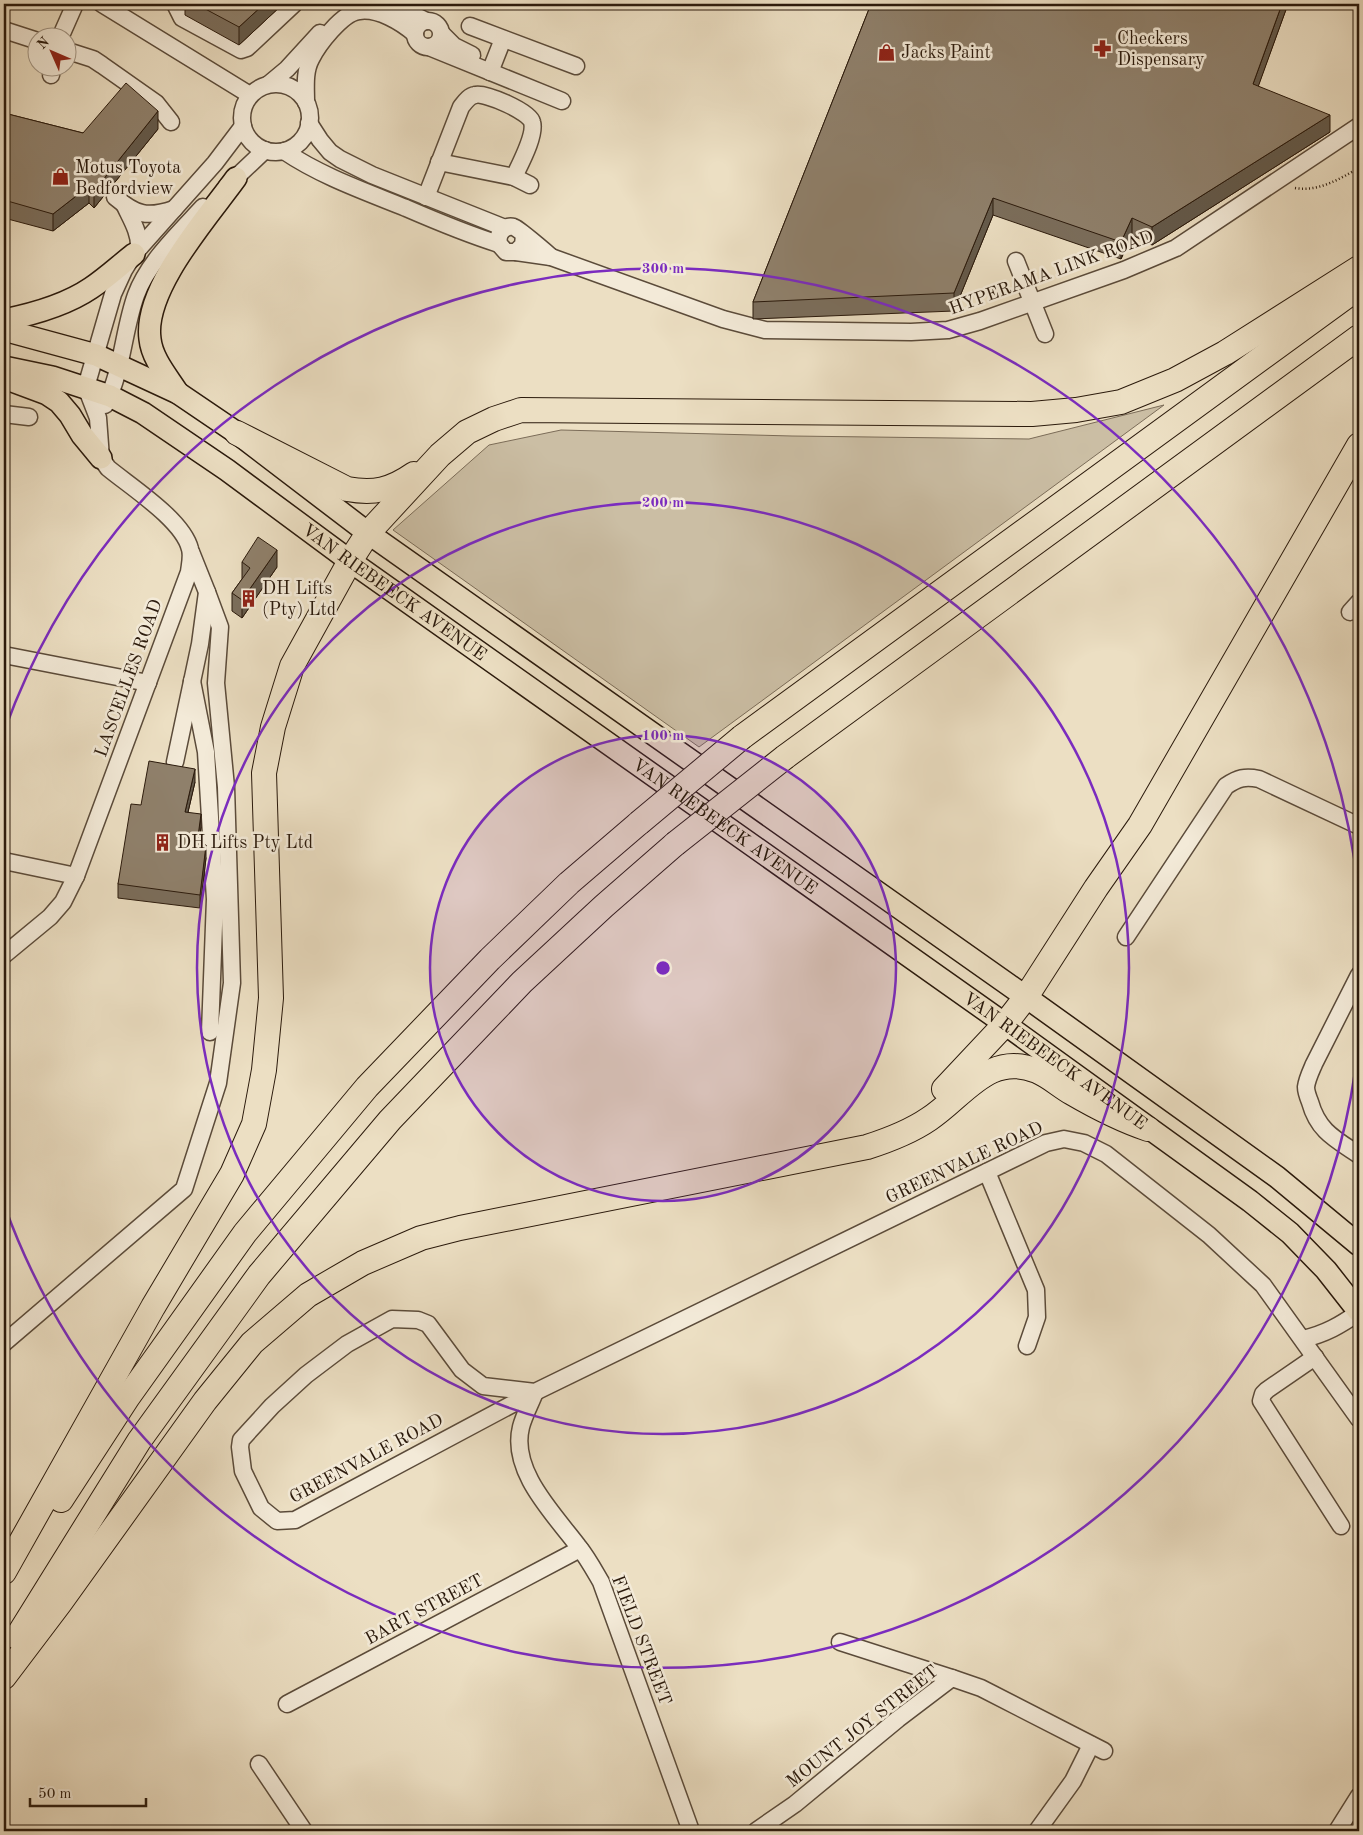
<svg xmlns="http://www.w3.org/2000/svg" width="1363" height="1835" viewBox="0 0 1363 1835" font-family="'Old Standard TT',serif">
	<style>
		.green { fill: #cbbea4; stroke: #7b6c58 }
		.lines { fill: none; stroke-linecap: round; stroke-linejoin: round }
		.minor-casing { stroke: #5b4b3a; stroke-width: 19 }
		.major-casing { stroke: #2b1a0c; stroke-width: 24 }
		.highway-casing { stroke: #2b1a0c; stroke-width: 26 }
		.path { stroke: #2b1a0c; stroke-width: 2.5; stroke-dasharray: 1 2.5; stroke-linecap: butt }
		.minor { stroke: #f3ead8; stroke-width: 16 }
		.major { stroke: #ecdfc3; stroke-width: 21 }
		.highway { stroke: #ecdfc3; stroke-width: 24 }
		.highway-bridge-casing { stroke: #2b1a0c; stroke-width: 26; stroke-linecap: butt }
		.highway-bridge { stroke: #ecdfc3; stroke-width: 24 }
		.wall { fill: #7b6e5c; stroke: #2b1a0c }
		.shaded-wall { fill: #645a4b; stroke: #2b1a0c }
		.building { fill: #8f806b; stroke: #2b1a0c }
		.ring { fill: none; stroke: #7b2cbf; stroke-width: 2.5 }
		.labels { text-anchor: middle; stroke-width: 5; stroke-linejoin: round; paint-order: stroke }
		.poi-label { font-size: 18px; fill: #2b1a0c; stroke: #f3ead8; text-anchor: start }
		.street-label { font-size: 18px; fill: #2b1a0c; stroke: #f3ead8 }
		.centre { fill: #7b2cbf; stroke: #f3ead8; stroke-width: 2.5 }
		.ring-label { font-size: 15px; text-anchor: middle; font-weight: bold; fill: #7b2cbf; stroke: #f3ead8; stroke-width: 5; stroke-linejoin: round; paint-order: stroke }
	</style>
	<rect width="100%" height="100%" fill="#ecdfc3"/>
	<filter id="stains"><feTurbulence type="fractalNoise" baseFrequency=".004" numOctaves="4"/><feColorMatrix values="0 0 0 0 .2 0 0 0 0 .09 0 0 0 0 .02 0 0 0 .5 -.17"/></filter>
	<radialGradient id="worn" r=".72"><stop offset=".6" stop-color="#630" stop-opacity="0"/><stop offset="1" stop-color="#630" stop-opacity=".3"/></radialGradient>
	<polygon class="green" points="1164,405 699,747 393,530 489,445 561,430 792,436 1029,439"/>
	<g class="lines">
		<defs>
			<g id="minor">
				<polyline points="102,4 250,95"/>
				<polyline points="175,4 182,18 241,50 247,48 294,4"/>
				<polyline points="383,4 408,12 426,21"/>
				<circle cx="428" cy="34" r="13"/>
				<polyline points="470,26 576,66"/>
				<polyline points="4,30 38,41"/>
				<polyline points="442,34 454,46 472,55"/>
				<polyline points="60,38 75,4"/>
				<polyline points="429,47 562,101"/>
				<polyline points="68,51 93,59 102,65 156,103 171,122"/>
				<polyline points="490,72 503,39"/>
				<polyline points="51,75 52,68"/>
				<polyline points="269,84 287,69 320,33"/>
				<circle cx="276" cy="118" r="34"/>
				<path d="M306,102C306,88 304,72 311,59C318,45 342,13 359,11C378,8 401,22 415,34"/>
				<polyline points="309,123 320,140 330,152 340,159 372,175 505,228"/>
				<path d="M284,151C321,176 364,191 406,208C436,221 467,234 499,244"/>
				<polyline points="439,162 514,177 530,185"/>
				<polyline points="227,186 265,150"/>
				<path d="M115,197C136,215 147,218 174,209"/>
				<path d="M426,197L461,107C465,102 469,96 475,95C485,92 530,112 532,122C536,135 520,164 514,177"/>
				<path d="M125,206C131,219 140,233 139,248"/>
				<path d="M524,235L523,245L516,252H506L499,244C498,239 498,234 503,230C506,227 510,226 514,227C516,227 546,252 551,257"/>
				<polyline points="516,252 551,257 723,319 765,330 911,332 948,330 980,321 1124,270 1176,248 1359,126"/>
				<polyline points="1016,261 1045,334"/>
				<path d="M105,405C123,370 123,331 136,295C148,262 180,232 203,207"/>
				<polyline points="4,414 29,417"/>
				<polyline points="1350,612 1359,602"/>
				<polyline points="4,655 148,683"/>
				<polyline points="192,681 206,752 215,899 210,1032"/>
				<polyline points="175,762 200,644 207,592 191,552"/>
				<polyline points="4,861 76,876"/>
				<path d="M1126,937L1226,786C1238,778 1245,776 1259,779L1359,826"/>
				<path d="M4,955L50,917L63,902L76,876L189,572C190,564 192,556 190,549C183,520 131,487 108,468L101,458L98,418L86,387L113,294L124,270L134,254L215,163L243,126"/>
				<path d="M1359,975L1314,1064C1311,1071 1307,1079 1306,1087C1306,1092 1308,1097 1310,1102C1318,1131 1335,1139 1359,1155"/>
				<polyline points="987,1172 1036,1290 1037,1317 1027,1346"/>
				<path d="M1303,1339C1325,1334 1341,1325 1359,1312"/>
				<polyline points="4,1343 184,1189 218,1083 232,983 226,787 216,683 220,627 207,592"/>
				<polyline points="1315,1357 1267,1390 1263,1394 1261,1401 1341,1526"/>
				<polyline points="535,1392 483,1386 462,1370 428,1324 418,1320 392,1319 347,1344 306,1375 272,1406 241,1440 240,1447 243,1471 261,1508 277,1521 295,1520 535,1392 1046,1143 1064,1139 1084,1143 1106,1154 1209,1235 1263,1285 1359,1419"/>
				<path d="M535,1392C531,1403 524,1415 521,1427C510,1471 554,1514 578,1546C587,1557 594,1570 601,1582L691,1831"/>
				<polyline points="840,1642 952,1678"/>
				<polyline points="287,1704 580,1549"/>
				<polyline points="259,1764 304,1831"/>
				<polyline points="756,1831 795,1804 898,1719 952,1678 981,1688 1104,1751"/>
				<polyline points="1037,1831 1073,1781 1091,1745"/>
				<polyline points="1337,1831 1359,1796"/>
			</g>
			<g id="major">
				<path d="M4,320C34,314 66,305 91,288C106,278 120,265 134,254"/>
				<polyline points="4,330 96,355 178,393 237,433 368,533 1026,997 1277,1177 1359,1245"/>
				<path id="s1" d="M4,367L52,377L110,396L143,413L227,470L350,561L1005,1024L1250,1201L1290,1233L1326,1270L1359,1312"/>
				<polyline points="4,378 47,394 59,402 70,415 82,435 101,458"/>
				<path d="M178,393C168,377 152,359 150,339C143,289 208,217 236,178"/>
			</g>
			<g id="highway">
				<path d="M237,433L347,489C374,494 391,490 414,474"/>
				<polyline points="742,737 1359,287"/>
				<polyline points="785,757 1359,337"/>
				<polyline points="944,1089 1005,1024 1026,997 1096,888 1140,825 1359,445"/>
				<polyline points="61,1500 128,1397 245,1233 367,1087 490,959 569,883 639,823"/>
				<polyline points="4,1572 153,1307 232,1174 254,1124 264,1070 271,998 264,773 273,727 292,666 350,561 368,533 440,455 467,432 494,419 521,410 1032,414 1076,410 1121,402 1175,380 1225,353 1359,268"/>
				<polyline points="17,1637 139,1441 259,1275 390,1120 522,982 604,906 675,844"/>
				<path d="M4,1677L60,1603L205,1401L252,1343L308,1295L363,1263L421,1238L460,1228L867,1147C889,1140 910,1132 929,1119C964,1096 989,1051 1037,1071C1049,1076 1060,1086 1072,1093C1096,1107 1121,1120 1148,1129"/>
			</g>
		</defs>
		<use href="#minor" class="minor-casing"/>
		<use href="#major" class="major-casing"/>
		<use href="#highway" class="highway-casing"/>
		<path class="path" d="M1295,188C1319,192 1339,179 1359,168"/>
		<use href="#minor" class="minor"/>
		<use href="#major" class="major"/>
		<use href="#highway" class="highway"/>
		<defs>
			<g id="highway-bridge">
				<polyline points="639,823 742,737"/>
				<polyline points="675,844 785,757"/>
			</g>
		</defs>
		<use href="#highway-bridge" class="highway-bridge-casing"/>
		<use href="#highway-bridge" class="highway-bridge"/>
	</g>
	<g class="wall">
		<polygon points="185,4 283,4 239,45 185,15"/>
		<polygon points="871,4 1288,4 1258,86 1330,132 1152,245 1132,235 1121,259 993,215 954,311 753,319 753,302"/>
		<polygon points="4,113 83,133 158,129 94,208 89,203 53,231 4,218"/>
		<polygon points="242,562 277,567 242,618 232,611 232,593 242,579"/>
		<polygon points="195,782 188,812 201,827 199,844 206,858 200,908 118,898 118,884 141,805"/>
	</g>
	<g class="shaded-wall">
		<polygon points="264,4 283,4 239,45 239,27"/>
		<polygon points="1282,4 1288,4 1253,101 1253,84"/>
		<polygon points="158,111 158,129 94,208 94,191"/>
		<polygon points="1330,115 1330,132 1152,245 1152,227"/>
		<polygon points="89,186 89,203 53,231 53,214"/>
		<polygon points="993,198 993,215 954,311 954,293"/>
		<polygon points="1132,218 1132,235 1121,259 1121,242"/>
		<polygon points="277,550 277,567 242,618 242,600"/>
		<polygon points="195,769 195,782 185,825 185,812"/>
		<polygon points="201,814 201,827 197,857 197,844"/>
		<polygon points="206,845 206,858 200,908 200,895"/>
	</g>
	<g class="building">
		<polygon points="196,4 264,4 239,27"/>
		<polygon points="871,4 1282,4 1253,84 1330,115 1152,227 1132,218 1121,242 993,198 954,293 753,302"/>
		<polygon points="126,83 158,111 94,191 89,186 53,214 4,200 4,113 83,133"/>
		<polygon points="258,537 277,550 242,600 232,593 250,568 242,562"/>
		<polygon points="149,761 195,769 185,812 201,814 197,844 206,845 200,895 118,884 131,804 141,805"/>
	</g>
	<circle cx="663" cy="968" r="233" fill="#7b2cbf" fill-opacity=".12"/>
	<g class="ring">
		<circle cx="663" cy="968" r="233"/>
		<circle cx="663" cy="968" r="466"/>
		<path d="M1359 1041A700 700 0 0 1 5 1207M5 729A700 700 0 0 1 1359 895"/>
	</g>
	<defs>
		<symbol id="pharmacy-bare" viewBox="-9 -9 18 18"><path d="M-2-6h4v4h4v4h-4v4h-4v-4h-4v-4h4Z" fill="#8f2418" stroke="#f3ead8" stroke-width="2.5" paint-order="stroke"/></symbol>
		<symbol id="shop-bare" viewBox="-9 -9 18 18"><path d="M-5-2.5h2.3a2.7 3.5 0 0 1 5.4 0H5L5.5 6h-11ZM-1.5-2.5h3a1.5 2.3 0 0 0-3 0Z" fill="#8f2418" stroke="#f3ead8" stroke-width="2.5" paint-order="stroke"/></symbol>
		<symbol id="building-bare" viewBox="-9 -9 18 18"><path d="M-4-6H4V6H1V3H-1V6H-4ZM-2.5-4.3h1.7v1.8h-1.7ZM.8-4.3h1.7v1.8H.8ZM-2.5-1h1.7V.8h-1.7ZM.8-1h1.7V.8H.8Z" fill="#8f2418" stroke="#f3ead8" stroke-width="2.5" paint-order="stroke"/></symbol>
	</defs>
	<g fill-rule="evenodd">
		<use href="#pharmacy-bare" x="1090" y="36" width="25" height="25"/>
		<use href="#shop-bare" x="874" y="40" width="25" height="25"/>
		<use href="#shop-bare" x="48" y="164" width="25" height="25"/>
		<use href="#building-bare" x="236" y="586" width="25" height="25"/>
		<use href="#building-bare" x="150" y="830" width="25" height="25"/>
	</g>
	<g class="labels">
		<g class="poi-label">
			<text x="1117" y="44">Checkers<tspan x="1117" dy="21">Dispensary</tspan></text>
			<text x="901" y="58">Jacks Paint</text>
			<text x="75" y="173">Motus Toyota<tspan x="75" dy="21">Bedfordview</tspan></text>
			<text x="262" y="594">DH Lifts<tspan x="262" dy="21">(Pty) Ltd</tspan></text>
			<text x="177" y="848">DH Lifts Pty Ltd</text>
		</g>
		<g class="street-label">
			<text transform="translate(1051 272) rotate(-20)" y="6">HYPERAMA LINK ROAD</text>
			<text dy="6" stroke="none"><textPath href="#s1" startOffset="456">VAN RIEBEECK AVENUE</textPath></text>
			<text transform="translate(128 678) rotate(-70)" y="6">LASCELLES ROAD</text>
			<text dy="6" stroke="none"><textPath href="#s1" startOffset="861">VAN RIEBEECK AVENUE</textPath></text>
			<text dy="6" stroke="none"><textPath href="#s1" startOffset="1266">VAN RIEBEECK AVENUE</textPath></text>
			<text transform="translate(964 1162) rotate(-25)" y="6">GREENVALE ROAD</text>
			<text transform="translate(366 1458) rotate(-28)" y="6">GREENVALE ROAD</text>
			<text transform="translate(424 1609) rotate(-28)" y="6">BART STREET</text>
			<text transform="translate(642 1640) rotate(69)" y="6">FIELD STREET</text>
			<text transform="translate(862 1726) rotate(-38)" y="6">MOUNT JOY STREET</text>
		</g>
	</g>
	<circle cx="663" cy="968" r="8" class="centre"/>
	<g class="ring-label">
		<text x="663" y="273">300 m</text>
		<text x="663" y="507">200 m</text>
		<text x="663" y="740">100 m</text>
	</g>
	<rect width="1363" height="1835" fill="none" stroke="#ecdfc3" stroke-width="20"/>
	<rect x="5" y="5" width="1353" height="1825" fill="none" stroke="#2b1a0c" stroke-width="2.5"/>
	<rect x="10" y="10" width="1343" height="1815" fill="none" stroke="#2b1a0c"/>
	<g transform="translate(52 52) rotate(315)"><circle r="24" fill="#f3ead8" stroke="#a39786"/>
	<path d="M0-4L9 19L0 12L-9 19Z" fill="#8f2418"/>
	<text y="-8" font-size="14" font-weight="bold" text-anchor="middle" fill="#2b1a0c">N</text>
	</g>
	<path d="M30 1798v8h116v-8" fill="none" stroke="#2b1a0c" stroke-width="2.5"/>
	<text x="38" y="1798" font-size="15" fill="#2b1a0c" stroke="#f3ead8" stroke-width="4" paint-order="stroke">50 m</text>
	<rect width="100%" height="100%" filter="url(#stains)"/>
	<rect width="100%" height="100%" fill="url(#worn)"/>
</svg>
